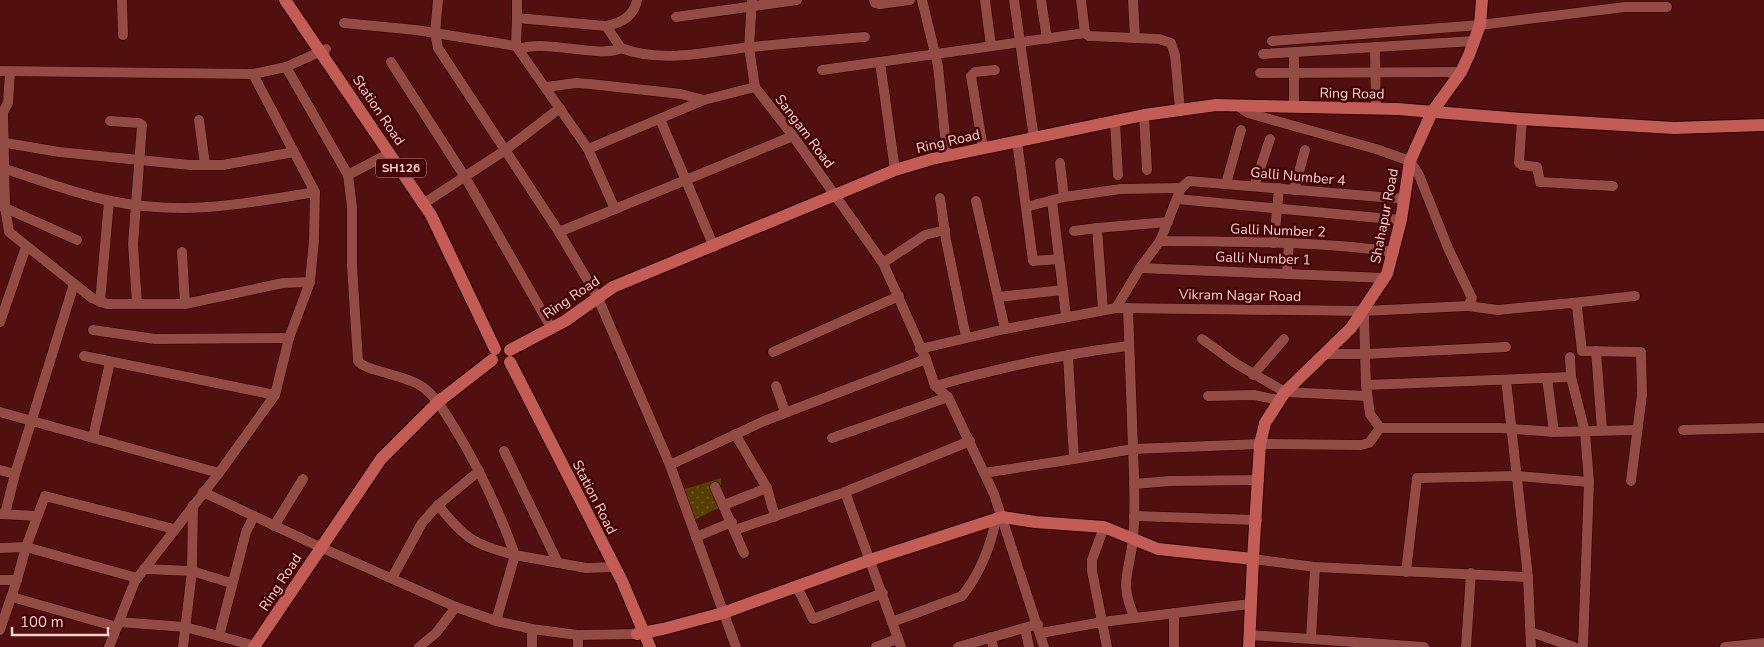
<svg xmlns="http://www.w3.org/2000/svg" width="1764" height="647" viewBox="0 0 1764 647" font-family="'Nunito Sans',sans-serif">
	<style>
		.park { fill: url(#park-dots) }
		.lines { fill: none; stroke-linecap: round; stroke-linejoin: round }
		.minor-casing { stroke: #2e0002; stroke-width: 11 }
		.major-casing { stroke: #2e0002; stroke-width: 14 }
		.minor { stroke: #924b45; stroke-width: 10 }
		.major { stroke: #c35c55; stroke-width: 12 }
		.labels { text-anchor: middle; stroke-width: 5; stroke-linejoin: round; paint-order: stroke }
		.shield { fill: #450305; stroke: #c69592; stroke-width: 1 }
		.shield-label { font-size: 12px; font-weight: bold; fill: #fdd3ce }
		.street-label { font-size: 14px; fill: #fdd3ce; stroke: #450305 }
	</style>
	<defs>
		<pattern id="park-dots" width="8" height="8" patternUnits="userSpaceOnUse" patternTransform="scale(1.25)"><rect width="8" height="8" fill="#553f00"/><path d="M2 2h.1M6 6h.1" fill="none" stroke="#6e5a24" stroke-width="1.8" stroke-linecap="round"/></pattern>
	</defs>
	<rect width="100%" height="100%" fill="#51100f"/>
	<polygon class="park" points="721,478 721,496 726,504 690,522 679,491"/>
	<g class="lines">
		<defs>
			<g id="minor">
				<polyline points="122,0 123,35"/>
				<polyline points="438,0 435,33 438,48 559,232 597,296 670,465 736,647"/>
				<path d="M517,0V18L606,26L621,48C662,64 709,51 751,47C789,43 827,40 865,37"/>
				<polyline points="752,0 749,47 755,87 793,136 883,263 926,359 935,386 948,397 994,494 1044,647"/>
				<polyline points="874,0 875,3 880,4 910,0"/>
				<polyline points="922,0 938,66 947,156"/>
				<polyline points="985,0 991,46"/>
				<polyline points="1014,0 1034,138"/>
				<polyline points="1041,0 1047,39"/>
				<polyline points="1081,0 1085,33 1089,36 1159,39 1171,43 1175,55 1180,110"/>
				<polyline points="1133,0 1135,38"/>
				<polyline points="676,17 797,0"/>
				<polyline points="344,23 416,30 516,46 588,149 704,100 755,87"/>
				<path d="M606,26C622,23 634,16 637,0"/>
				<polyline points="1272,41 1480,25 1625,7 1667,7"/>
				<polyline points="516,46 517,18"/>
				<polyline points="1375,48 1376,109"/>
				<path d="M519,49C548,39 601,59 621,48"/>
				<polyline points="1294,53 1294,107"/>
				<polyline points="1263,54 1475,41"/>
				<polyline points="391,62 465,177 552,329"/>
				<polyline points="880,62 895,170"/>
				<path d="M286,67L348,175L352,207V266L358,361C364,371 408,375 424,388C437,398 445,413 454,427C479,468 499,510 515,555L586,568L613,567"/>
				<polyline points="822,70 1085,33"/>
				<polyline points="0,71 253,74 286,67 326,49"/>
				<polyline points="10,72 8,103 3,112 5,207 9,232 92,298 107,304 185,304 283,283 310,282 314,240 315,192 253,74"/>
				<polyline points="1260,73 1461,72"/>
				<polyline points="546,87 576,83 590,84 681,94 704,100"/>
				<polyline points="1144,115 1147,170"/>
				<polyline points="660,119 714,247"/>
				<polyline points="1522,119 1519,163 1522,165 1537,167 1540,182 1613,186"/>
				<polyline points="199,120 205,164"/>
				<polyline points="110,121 139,123 142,125 133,244 137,304"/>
				<polyline points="1115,122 1118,175"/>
				<polyline points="1017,141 1033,261 1059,259"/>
				<polyline points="0,142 59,152 190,165 223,165 294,152"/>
				<polyline points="983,148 971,76 975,72 995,70"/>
				<polyline points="588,149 615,209"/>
				<polyline points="1060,163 1064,197"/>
				<path d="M5,169C40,180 75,194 111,201C183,216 244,204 315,192"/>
				<polyline points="348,175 390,153"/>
				<polyline points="1226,184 1241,130"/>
				<polyline points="1254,186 1270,139"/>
				<polyline points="1294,190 1305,150"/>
				<polyline points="940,198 946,240 966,337"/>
				<polyline points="1177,199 1401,220"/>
				<polyline points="429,200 504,151 560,108"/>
				<polyline points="976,201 1005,329"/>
				<polyline points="1052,201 1063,290"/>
				<polyline points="1,206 77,240"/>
				<polyline points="1026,207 1064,197 1121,189 1181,188"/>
				<polyline points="1074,231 1097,228"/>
				<polyline points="559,232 793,136"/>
				<path d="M1160,241C1238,242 1317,241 1394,252"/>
				<polyline points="1274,243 1279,188"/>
				<polyline points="182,252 185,304"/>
				<polyline points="883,263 925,235 945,230"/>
				<polyline points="1140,268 1385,278"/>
				<polyline points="1287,272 1289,243"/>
				<polyline points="998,297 1063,290 1066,317"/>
				<polyline points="100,302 109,201"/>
				<polyline points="1572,303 1635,296"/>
				<polyline points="1468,306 1498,310 1572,303 1577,307 1582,351 1641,352 1642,395 1631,481"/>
				<polyline points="1116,308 1140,268 1160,241 1181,188 1189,181 1405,199"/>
				<polyline points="1103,310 1097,228 1168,222"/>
				<polyline points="1364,311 1365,354 1506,347"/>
				<polyline points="0,322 26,247"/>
				<polyline points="93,330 155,339 289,338"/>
				<polyline points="1202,339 1235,363 1285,392 1367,396"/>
				<polyline points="920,349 1005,329 1116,308 1364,311 1468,306 1472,298 1470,294 1448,248 1419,175 1410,161 1376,149 1248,113 1238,106"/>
				<polyline points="1596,351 1602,430"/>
				<polyline points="773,352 899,296"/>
				<polyline points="1324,354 1365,354 1366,385"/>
				<polyline points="84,356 275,395"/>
				<polyline points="1253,375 1284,339"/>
				<polyline points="1571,377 1585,432 1589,482 1583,647"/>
				<polyline points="1547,378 1554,432"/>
				<polyline points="1506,380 1528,577"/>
				<polyline points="776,386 785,412"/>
				<path d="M935,386C998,368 1063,354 1128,346"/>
				<polyline points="1208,396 1254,395 1278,400"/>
				<polyline points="0,412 219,473"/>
				<polyline points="1380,428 1500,428 1554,432 1637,430"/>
				<polyline points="1683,430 1764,428"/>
				<polyline points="735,434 767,488 775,517"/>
				<polyline points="93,437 110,362"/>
				<polyline points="832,438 948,397"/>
				<polyline points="504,451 558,563"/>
				<polyline points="1074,459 1133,449 1128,308"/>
				<polyline points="670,465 764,421 926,359"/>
				<polyline points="0,470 15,474"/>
				<polyline points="984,473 1074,459 1068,356"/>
				<polyline points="1134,484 1170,481 1259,480"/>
				<polyline points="715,487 744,553"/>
				<polyline points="203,492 320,547 456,607 496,621 532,629 578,635 637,634"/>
				<polyline points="845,492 901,647"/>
				<path d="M438,505C464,538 474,545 515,555L496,621"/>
				<polyline points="724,505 767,488"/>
				<polyline points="0,514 37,516"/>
				<polyline points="5,514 15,474 74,284"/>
				<polyline points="1134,516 1257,520"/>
				<polyline points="274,526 303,479"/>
				<polyline points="1104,527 1092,560 1092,571 1107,647"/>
				<polyline points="735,530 845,492 970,441"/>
				<polyline points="696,537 732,522"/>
				<polyline points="0,548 26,547 137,578"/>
				<polyline points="1253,559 1315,567 1528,577 1531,647"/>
				<polyline points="1315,567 1311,639 1424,647"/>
				<polyline points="144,569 192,571 231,583"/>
				<polyline points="1406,572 1417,478 1518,476 1589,482"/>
				<polyline points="392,578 422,523 438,505 479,471"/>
				<polyline points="0,580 17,580 0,630"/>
				<polyline points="17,580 26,547 45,496 174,529"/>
				<polyline points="797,587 813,619 883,593"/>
				<polyline points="12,597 117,627"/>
				<path d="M1135,618C1118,582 1130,572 1133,538C1136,509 1134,478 1133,449L1260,444L1361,445L1369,443L1380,428L1370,414L1366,385L1571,377L1570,357"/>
				<polyline points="119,622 185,627 219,636 246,532 254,516"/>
				<path d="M892,622L962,596C979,575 991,546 996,519"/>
				<polyline points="1025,628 1029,647"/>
				<polyline points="1531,632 1574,647"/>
				<polyline points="1041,633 1102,622 1250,604"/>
				<polyline points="578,635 578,647"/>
				<polyline points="1250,635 1311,639"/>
				<polyline points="219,636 255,646"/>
				<polyline points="991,637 993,647"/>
				<polyline points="109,647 135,581 219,473 275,395 289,338 310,282"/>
				<polyline points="183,647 192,571 193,505"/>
				<polyline points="419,647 436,633 456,607"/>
				<polyline points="532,647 532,629"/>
				<polyline points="876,647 897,639"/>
				<polyline points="958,647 1038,624"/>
				<polyline points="1174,647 1174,613"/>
				<polyline points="1466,647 1471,573"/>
				<polyline points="1725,647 1764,643"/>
			</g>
			<g id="major">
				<polyline points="285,0 431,215 495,349"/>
				<polyline points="510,350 565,321 613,287 895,170 932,159 1144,115 1216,105 1397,109 1522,119 1674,128 1764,125"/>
				<polyline points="510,362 622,581 650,647"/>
				<polyline points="1253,559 1260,444 1265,423 1285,392 1351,328 1387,274 1401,220 1410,161 1432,112 1461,72 1469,55 1480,25 1482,0"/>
				<polyline points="637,634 663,629 723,613 870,560 1002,517 1035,522 1104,527 1158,549 1253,559 1249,647"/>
				<polyline points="254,647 381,459 438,402 492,360"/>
			</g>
		</defs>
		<use href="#minor" class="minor-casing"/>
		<use href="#major" class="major-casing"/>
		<use href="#minor" class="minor"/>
		<use href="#major" class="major"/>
	</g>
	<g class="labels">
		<rect class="shield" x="376" y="158.5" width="50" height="19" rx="4"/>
		<g class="shield-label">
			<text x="401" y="172">SH126</text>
		</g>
		<g class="street-label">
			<text transform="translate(1352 93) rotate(1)" y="5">Ring Road</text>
			<text transform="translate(379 110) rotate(56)" y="5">Station Road</text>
			<text transform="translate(805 131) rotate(53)" y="5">Sangam Road</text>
			<text transform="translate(948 141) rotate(-13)" y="5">Ring Road</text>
			<text transform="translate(1298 176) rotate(5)" y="5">Galli Number 4</text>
			<text transform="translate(1384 216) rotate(-79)" y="5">Shahapur Road</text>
			<text transform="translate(1278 230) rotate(2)" y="5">Galli Number 2</text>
			<text transform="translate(1263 258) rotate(2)" y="5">Galli Number 1</text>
			<text transform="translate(1240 295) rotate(1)" y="5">Vikram Nagar Road</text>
			<text transform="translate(571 297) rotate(-34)" y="5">Ring Road</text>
			<text transform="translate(595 497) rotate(63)" y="5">Station Road</text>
			<text transform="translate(280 582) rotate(-57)" y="5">Ring Road</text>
		</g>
	</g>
	<path d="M12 627v8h96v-8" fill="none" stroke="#fdd3ce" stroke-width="2.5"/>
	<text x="20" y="627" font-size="15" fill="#fdd3ce" stroke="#450305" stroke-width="4" paint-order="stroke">100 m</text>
</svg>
